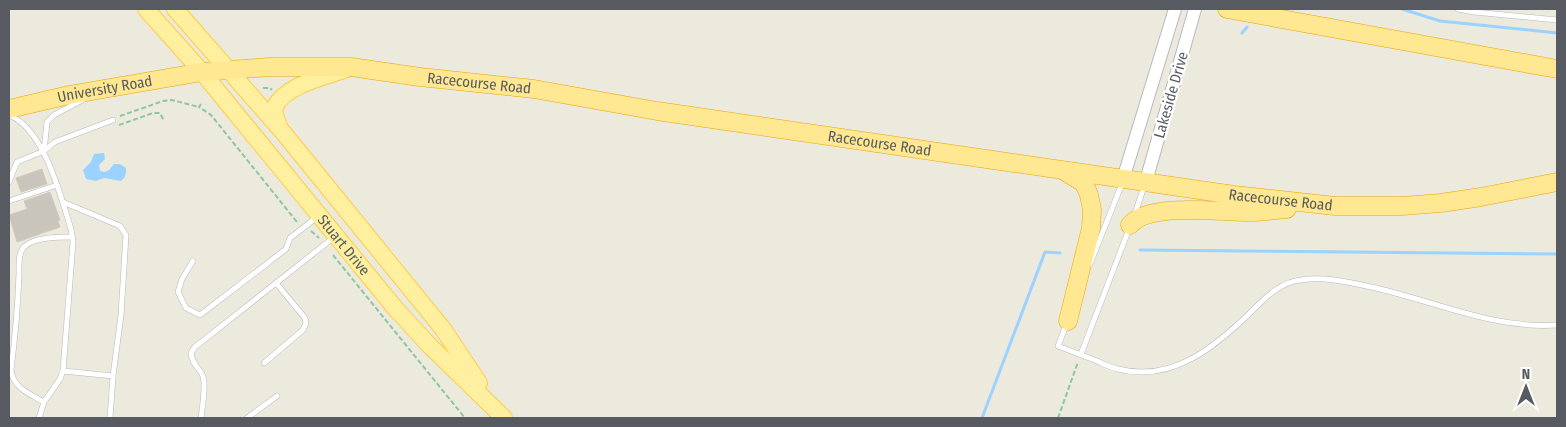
<svg xmlns="http://www.w3.org/2000/svg" width="1566" height="427" viewBox="0 0 1566 427" font-family="'Fira Sans Condensed',sans-serif">
	<style>
		.water { fill: #9bd2ff }
		.lines { fill: none; stroke-linecap: round; stroke-linejoin: round }
		.stream { stroke: #9bd2ff; stroke-width: 3 }
		.building { fill: #c9c5bd; stroke: #d1cbbb }
		.service-casing { stroke: #b6b9bf; stroke-width: 6 }
		.tertiary-casing { stroke: #b6b9bf; stroke-width: 14 }
		.primary-casing { stroke: #fc4; stroke-width: 18 }
		.trunk-casing { stroke: #eaa300; stroke-width: 19 }
		.path { stroke: #8ec79e; stroke-width: 2; stroke-dasharray: 5 2.5; stroke-linecap: butt }
		.service { stroke: #fff; stroke-width: 5 }
		.tertiary { stroke: #fff; stroke-width: 12 }
		.primary { stroke: #fff0a0; stroke-width: 16 }
		.trunk { stroke: #ffe891; stroke-width: 18 }
		.labels { text-anchor: middle; stroke-width: 4.5; stroke-linejoin: round; paint-order: stroke }
		.street-label { font-size: 15px; fill: #575b61; stroke: #fff }
	</style>
	<rect width="100%" height="100%" fill="#ece9dd"/>
	<path class="water" d="M104,153L105,159L99,165L100,171L105,172L109,170L114,164H120L126,168C126,174 126,177 121,181L104,178L96,181L86,179L83,170L91,162L94,154Z"/>
	<g class="lines">
		<g class="stream">
			<polyline points="1402,9 1440,21 1557,33"/>
			<polyline points="1242,33 1247,27"/>
			<polyline points="1140,250 1557,254"/>
			<polyline points="982,418 1045,252 1060,253"/>
		</g>
	</g>
	<g class="building">
		<polygon points="42,169 47,184 21,192 16,178"/>
		<polygon points="50,192 60,220 58,221 60,227 17,242 9,215 27,209 24,201"/>
	</g>
	<g class="lines">
		<defs>
			<g id="service">
				<polyline points="1458,9 1474,12 1557,20"/>
				<path d="M9,115C44,129 60,194 71,229L73,242L63,371L60,379L44,402L39,418"/>
				<polyline points="44,151 47,122 54,115 84,99"/>
				<polyline points="9,182 17,162 44,151 55,142 113,120"/>
				<polyline points="9,201 57,185"/>
				<polyline points="63,202 120,226 126,235 121,315 113,376"/>
				<polyline points="1134,216 1145,184"/>
				<polyline points="193,261 182,279 178,292 186,308 200,315 286,249 290,238 316,218"/>
				<polyline points="1090,264 1123,181"/>
				<path d="M1067,323L1058,346C1071,351 1084,356 1097,361C1104,364 1111,368 1118,369C1172,383 1215,347 1251,312C1265,298 1280,282 1301,280C1325,276 1352,283 1376,288C1436,302 1494,329 1557,325"/>
				<polyline points="1081,354 1129,229"/>
				<polyline points="264,363 303,330 306,323 305,318 276,283"/>
				<polyline points="63,371 113,376 110,418"/>
				<path d="M44,402C30,394 13,388 11,370C15,338 18,306 19,273C19,266 18,253 24,247C34,237 58,237 72,237"/>
				<path d="M201,418C202,408 207,383 202,374C197,366 192,363 191,353L195,347L333,238"/>
				<polyline points="247,418 277,396"/>
			</g>
			<g id="tertiary">
				<polyline points="1123,179 1175,9"/>
				<polyline points="1146,181 1195,9"/>
			</g>
			<g id="primary">
				<path id="s1" d="M146,9L202,72L395,308L427,343L504,418"/>
				<polyline points="175,9 282,131 443,329 479,383"/>
				<path d="M279,126L276,119L274,108C286,84 325,77 349,68"/>
			</g>
			<g id="trunk">
				<polyline points="1227,9 1557,69"/>
				<path id="s2" d="M9,109L69,95L202,72L269,67H351L420,77L534,89L657,111L1234,195L1335,206H1402L1441,203L1481,197L1557,182"/>
				<polyline points="1067,173 1084,183 1089,195 1092,210 1091,228 1068,321"/>
				<path d="M1130,225C1149,202 1220,212 1248,212C1261,212 1274,210 1287,209"/>
			</g>
		</defs>
		<use href="#service" class="service-casing"/>
		<use href="#tertiary" class="tertiary-casing"/>
		<use href="#primary" class="primary-casing"/>
		<use href="#trunk" class="trunk-casing"/>
		<g class="path">
			<polyline points="263,88 270,88 272,90"/>
			<polyline points="201,104 199,107 211,115 297,222"/>
			<polyline points="120,116 163,101 172,100 199,107"/>
			<polyline points="119,125 153,113 160,113 164,121"/>
			<polyline points="311,231 319,238"/>
			<polyline points="333,255 465,418"/>
			<polyline points="1058,418 1078,362"/>
		</g>
		<use href="#service" class="service"/>
		<use href="#tertiary" class="tertiary"/>
		<use href="#primary" class="primary"/>
		<use href="#trunk" class="trunk"/>
	</g>
	<g class="labels">
		<g class="street-label">
			<text dy="5" stroke="none"><textPath href="#s2" startOffset="475">Racecourse Road</textPath></text>
			<text dy="5" stroke="none"><textPath href="#s2" startOffset="98">University Road</textPath></text>
			<text transform="translate(1171 95) rotate(-74)" y="5">Lakeside Drive</text>
			<text dy="5" stroke="none"><textPath href="#s2" startOffset="880">Racecourse Road</textPath></text>
			<text dy="5" stroke="none"><textPath href="#s2" startOffset="1285">Racecourse Road</textPath></text>
			<text dy="5" stroke="none"><textPath href="#s1" startOffset="308">Stuart Drive</textPath></text>
		</g>
	</g>
	<rect width="1566" height="427" fill="none" stroke="#575b61" stroke-width="20"/>
	<g transform="translate(1526 387)" stroke="#ffffff" stroke-width="4" paint-order="stroke">
	<path d="M0-4L9 19L0 12L-9 19Z" fill="#575b61"/>
	<text y="-8" font-size="14" font-weight="bold" text-anchor="middle" fill="#575b61">N</text>
	</g>
</svg>
